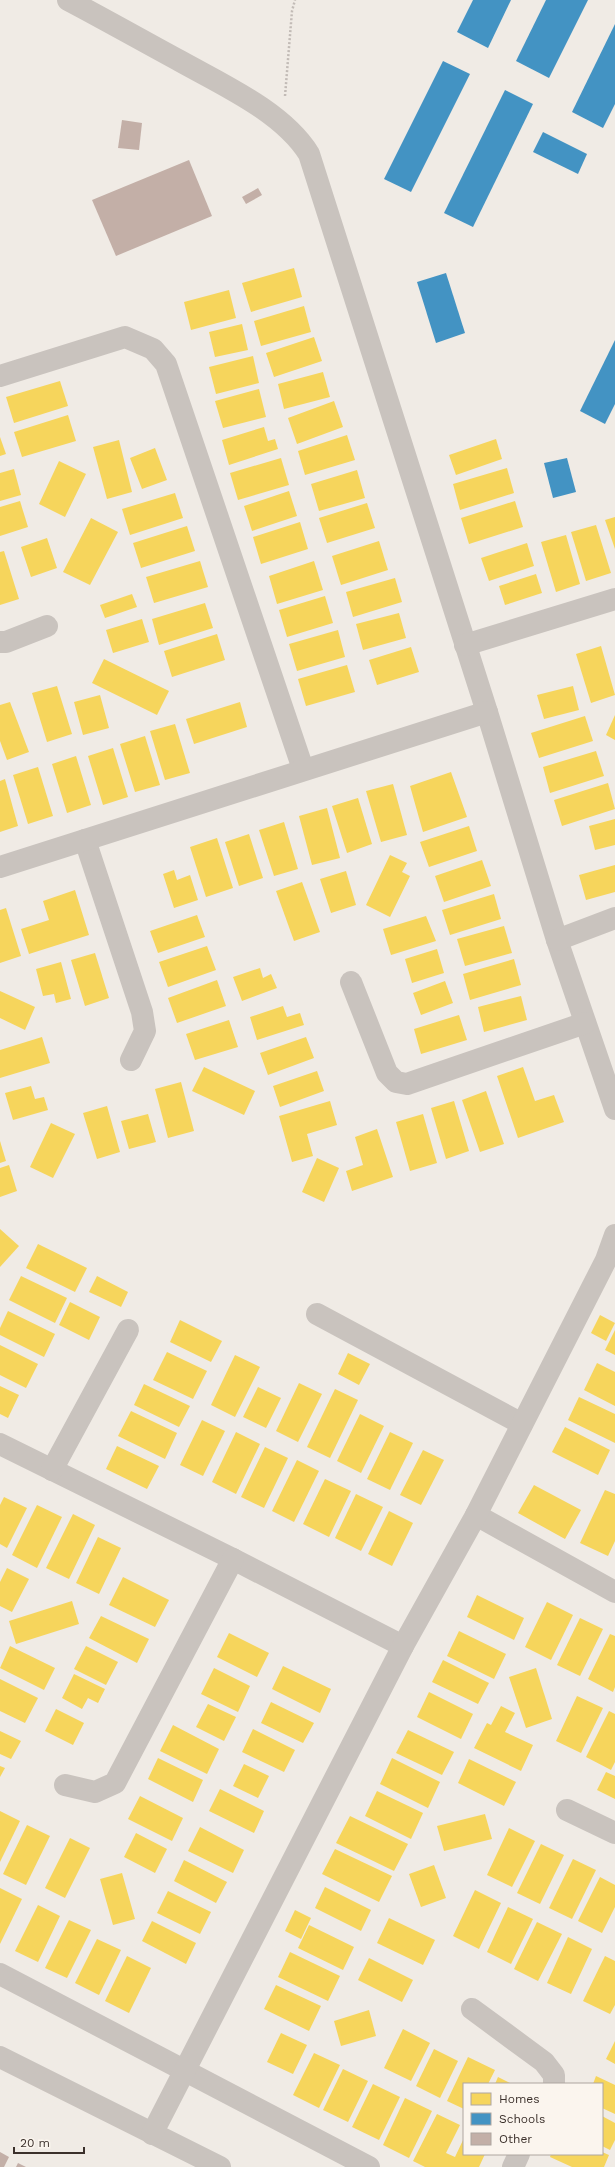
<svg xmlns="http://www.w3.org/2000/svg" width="615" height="2167" viewBox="0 0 615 2167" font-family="'Work Sans',sans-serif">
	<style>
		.homes { fill: #f6d55c }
		.schools { fill: #4393c3 }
		.building { fill: #c3afa7 }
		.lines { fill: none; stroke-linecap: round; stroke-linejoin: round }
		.path { stroke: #c2bbb6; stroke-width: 2.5; stroke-dasharray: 2 2; stroke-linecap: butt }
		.street { stroke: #c9c3be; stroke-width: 22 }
	</style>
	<rect width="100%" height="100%" fill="#f0ebe5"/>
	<g class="homes">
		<polygon points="294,268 302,297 251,312 242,283"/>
		<polygon points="229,290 236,318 191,330 184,302"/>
		<polygon points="304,306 311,332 261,346 254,321"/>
		<polygon points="242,324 248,350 215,357 209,332"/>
		<polygon points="314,337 322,361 274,377 266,353"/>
		<polygon points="253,356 259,383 216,394 209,367"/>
		<polygon points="323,372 330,397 284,409 278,384"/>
		<polygon points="60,381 68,406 14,423 6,397"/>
		<polygon points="259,389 266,417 223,428 215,401"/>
		<polygon points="334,401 343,427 297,444 288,418"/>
		<polygon points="68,415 76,441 22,457 14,432"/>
		<polygon points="264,427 268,441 275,439 278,449 229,465 222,440"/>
		<polygon points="347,435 355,460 305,475 298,451"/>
		<polygon points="0,437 6,454 0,456"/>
		<polygon points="496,439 502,459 456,475 449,455"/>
		<polygon points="119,440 132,492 107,499 93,447"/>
		<polygon points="155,448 167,480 142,489 130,458"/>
		<polygon points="281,458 289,485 238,500 230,473"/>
		<polygon points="59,461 86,474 65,517 39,504"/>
		<polygon points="507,468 514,493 460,510 453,484"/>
		<polygon points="14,469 21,495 0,501 0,473"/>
		<polygon points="357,470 365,498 319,511 311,484"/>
		<polygon points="289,491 297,516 252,531 244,506"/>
		<polygon points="175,493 183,518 130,535 122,509"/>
		<polygon points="20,501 28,527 0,536 0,507"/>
		<polygon points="515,501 523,527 469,544 461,518"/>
		<polygon points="367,503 375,528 327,543 319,518"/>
		<polygon points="615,517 615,549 605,520"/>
		<polygon points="91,518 118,532 90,585 63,572"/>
		<polygon points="300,522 308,549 261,564 253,537"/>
		<polygon points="596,525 611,573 586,581 571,532"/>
		<polygon points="187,526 195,551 141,568 133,543"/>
		<polygon points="566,535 580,584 556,592 541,542"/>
		<polygon points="47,538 57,568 31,577 21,547"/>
		<polygon points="379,541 388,570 341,585 332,556"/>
		<polygon points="527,543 534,566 489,581 481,558"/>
		<polygon points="4,551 19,599 0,605 0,552"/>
		<polygon points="200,561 208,587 154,603 146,577"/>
		<polygon points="314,561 323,590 277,604 269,576"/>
		<polygon points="536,574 542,593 505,605 499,586"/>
		<polygon points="395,578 402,602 353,617 346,592"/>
		<polygon points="132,594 137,607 105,618 100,605"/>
		<polygon points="325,596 333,623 287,637 279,610"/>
		<polygon points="205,603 213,628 159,645 152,619"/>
		<polygon points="399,613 406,638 363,650 356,624"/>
		<polygon points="142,619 149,642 113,653 106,630"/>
		<polygon points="338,630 345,657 297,671 289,644"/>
		<polygon points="217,634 225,660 172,677 164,651"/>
		<polygon points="601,646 615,695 591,703 576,654"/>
		<polygon points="411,647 419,672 377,685 369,660"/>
		<polygon points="104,659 169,691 157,715 92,683"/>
		<polygon points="347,665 355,692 306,706 298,679"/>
		<polygon points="57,686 72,734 47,742 32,693"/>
		<polygon points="573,686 579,710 544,719 537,695"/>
		<polygon points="100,695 109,728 83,735 74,702"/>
		<polygon points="10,702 29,752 7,760 0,741 0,705"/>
		<polygon points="240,702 247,727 194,744 186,719"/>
		<polygon points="615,715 615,740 606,735"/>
		<polygon points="585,716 593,741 539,758 531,733"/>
		<polygon points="175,724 190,773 165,780 150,731"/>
		<polygon points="145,736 160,785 135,792 120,744"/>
		<polygon points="113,748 128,797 103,805 88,756"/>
		<polygon points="596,751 604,776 550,793 543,767"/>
		<polygon points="76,756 91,805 67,813 52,764"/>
		<polygon points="38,767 53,816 28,824 13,775"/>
		<polygon points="451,772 467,817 423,832 410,786"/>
		<polygon points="5,779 18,826 0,832 0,781"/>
		<polygon points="608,783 615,809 562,826 554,800"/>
		<polygon points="393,784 407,835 381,842 366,791"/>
		<polygon points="358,798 372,844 347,853 332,806"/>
		<polygon points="327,808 340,858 312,865 299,816"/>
		<polygon points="615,819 615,845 595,850 589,826"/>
		<polygon points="284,822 298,869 274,876 259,830"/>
		<polygon points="469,826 477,851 429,867 420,842"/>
		<polygon points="249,834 263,878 239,886 225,842"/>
		<polygon points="217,838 233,888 206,897 190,847"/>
		<polygon points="390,855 407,863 402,872 410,876 390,917 366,905"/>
		<polygon points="482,860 491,886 444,902 435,876"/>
		<polygon points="615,865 615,892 586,900 579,875"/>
		<polygon points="174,870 177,880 190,875 198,900 174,908 163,874"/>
		<polygon points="346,871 356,905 331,913 320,879"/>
		<polygon points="302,882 320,932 294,941 276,891"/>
		<polygon points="75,890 89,935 29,954 21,929 49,920 43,901"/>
		<polygon points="494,894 501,919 450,935 442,910"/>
		<polygon points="6,908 21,956 0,963 0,910"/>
		<polygon points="197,915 205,937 158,953 150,931"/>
		<polygon points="426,916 436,941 391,955 383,929"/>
		<polygon points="504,926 512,953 465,966 457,939"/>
		<polygon points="207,946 216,970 168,987 159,962"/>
		<polygon points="437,949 444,973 412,983 405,959"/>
		<polygon points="95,953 109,998 85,1006 71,960"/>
		<polygon points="514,959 521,985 470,1000 463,974"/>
		<polygon points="61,962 71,999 56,1003 54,994 43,996 36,969"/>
		<polygon points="260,968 263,978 271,974 277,988 242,1001 233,977"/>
		<polygon points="217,980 226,1006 177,1023 168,998"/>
		<polygon points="445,981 453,1003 421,1015 413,993"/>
		<polygon points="0,991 35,1007 25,1030 0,1018"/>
		<polygon points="521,996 527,1020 484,1032 478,1007"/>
		<polygon points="283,1006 287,1017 300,1013 304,1025 257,1040 250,1017"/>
		<polygon points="459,1015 467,1040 421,1054 414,1029"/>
		<polygon points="229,1020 238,1047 195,1060 186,1034"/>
		<polygon points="42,1037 50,1063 0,1078 0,1050"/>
		<polygon points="306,1037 314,1058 268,1075 260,1053"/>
		<polygon points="204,1067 255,1091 244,1115 192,1091"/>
		<polygon points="523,1067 535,1101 554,1095 564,1122 518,1138 497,1076"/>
		<polygon points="317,1071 324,1091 280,1107 273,1086"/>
		<polygon points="181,1082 194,1131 168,1138 155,1089"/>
		<polygon points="31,1086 35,1099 44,1097 48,1110 13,1120 5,1093"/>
		<polygon points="486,1091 504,1144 480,1152 462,1100"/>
		<polygon points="330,1101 337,1125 307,1134 313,1156 292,1162 279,1116"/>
		<polygon points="454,1101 469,1151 446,1159 431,1108"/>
		<polygon points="107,1106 120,1152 97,1159 83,1113"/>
		<polygon points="148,1114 156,1142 129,1149 121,1121"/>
		<polygon points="423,1114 437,1163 410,1171 396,1122"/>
		<polygon points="51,1123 75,1134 53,1178 30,1167"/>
		<polygon points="377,1129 393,1177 352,1191 346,1171 363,1165 355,1137"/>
		<polygon points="0,1141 6,1161 0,1163"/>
		<polygon points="317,1158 339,1168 324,1202 302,1192"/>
		<polygon points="9,1165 17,1191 0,1197 0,1168"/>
		<polygon points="0,1229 19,1246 0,1267"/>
		<polygon points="38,1244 87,1268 75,1292 26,1268"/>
		<polygon points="21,1276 67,1298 55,1323 9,1300"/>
		<polygon points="97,1276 128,1292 121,1307 89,1292"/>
		<polygon points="70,1302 100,1317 89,1340 59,1325"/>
		<polygon points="8,1311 55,1334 44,1357 0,1335 0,1328"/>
		<polygon points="600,1315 615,1323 606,1341 591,1333"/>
		<polygon points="180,1320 222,1341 211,1362 170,1342"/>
		<polygon points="615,1330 615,1355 605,1350"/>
		<polygon points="0,1345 38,1364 26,1388 0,1375"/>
		<polygon points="167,1352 207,1371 193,1399 153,1380"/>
		<polygon points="348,1353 370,1364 359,1385 338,1374"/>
		<polygon points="235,1355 260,1367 235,1417 211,1405"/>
		<polygon points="597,1363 615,1372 615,1406 584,1390"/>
		<polygon points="299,1383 322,1394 298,1442 276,1431"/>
		<polygon points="144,1384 190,1406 179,1427 134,1405"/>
		<polygon points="0,1386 19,1395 8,1418 0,1414"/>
		<polygon points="258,1387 281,1398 266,1428 243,1417"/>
		<polygon points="335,1389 358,1400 330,1458 307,1447"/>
		<polygon points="579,1397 615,1414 615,1443 568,1420"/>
		<polygon points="131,1411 177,1433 165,1459 118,1436"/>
		<polygon points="360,1414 384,1426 361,1473 337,1461"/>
		<polygon points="202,1420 225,1431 203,1476 180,1465"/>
		<polygon points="565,1427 610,1450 598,1475 552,1452"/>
		<polygon points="236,1432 260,1444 236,1494 212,1482"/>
		<polygon points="390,1432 413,1443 390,1490 367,1479"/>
		<polygon points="117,1446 159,1466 147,1489 106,1469"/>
		<polygon points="265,1447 288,1458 264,1508 241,1497"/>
		<polygon points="423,1450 444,1460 421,1505 400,1495"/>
		<polygon points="297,1460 319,1471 294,1522 272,1511"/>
		<polygon points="325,1479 351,1491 329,1537 303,1524"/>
		<polygon points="534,1485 581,1510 565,1539 518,1513"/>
		<polygon points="605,1490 615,1494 615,1541 608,1556 580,1543"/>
		<polygon points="356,1494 383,1507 361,1551 335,1538"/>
		<polygon points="4,1497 27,1508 7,1548 0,1544 0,1505"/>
		<polygon points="37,1505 62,1517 37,1568 12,1555"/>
		<polygon points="389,1511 413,1523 392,1566 368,1554"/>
		<polygon points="73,1514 95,1525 69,1579 46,1568"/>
		<polygon points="98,1537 121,1548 99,1594 76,1583"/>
		<polygon points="7,1568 29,1579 12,1612 0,1606 0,1582"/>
		<polygon points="123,1577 169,1600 155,1627 109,1605"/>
		<polygon points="477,1595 524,1618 514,1640 467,1617"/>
		<polygon points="72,1601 79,1624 16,1644 9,1621"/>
		<polygon points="547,1602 573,1615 551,1660 525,1647"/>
		<polygon points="101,1616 149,1639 137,1663 89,1638"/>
		<polygon points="580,1618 603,1629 580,1676 557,1665"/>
		<polygon points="459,1631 506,1654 494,1679 447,1656"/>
		<polygon points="229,1633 269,1653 257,1677 217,1657"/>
		<polygon points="610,1634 615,1636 615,1687 613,1692 588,1679"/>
		<polygon points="10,1646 55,1668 44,1690 0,1668"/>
		<polygon points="86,1646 118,1662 106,1685 74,1669"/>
		<polygon points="443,1660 489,1683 478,1704 432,1682"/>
		<polygon points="283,1666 331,1689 320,1713 272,1689"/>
		<polygon points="214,1668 250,1686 238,1712 201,1694"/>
		<polygon points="536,1668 552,1719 526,1728 509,1677"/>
		<polygon points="74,1674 105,1689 98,1703 88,1698 82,1709 62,1698"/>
		<polygon points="0,1679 38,1698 25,1723 0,1711"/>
		<polygon points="429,1692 473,1714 461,1739 417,1717"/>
		<polygon points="577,1696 603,1708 581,1753 556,1741"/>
		<polygon points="271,1702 314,1723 303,1743 261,1723"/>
		<polygon points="208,1704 236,1717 224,1741 196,1727"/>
		<polygon points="501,1706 515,1713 505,1732 533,1745 521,1771 474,1748 487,1723 491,1725"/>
		<polygon points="56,1709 84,1723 73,1745 45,1731"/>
		<polygon points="609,1711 615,1714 615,1762 611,1770 586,1757"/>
		<polygon points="173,1725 219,1749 207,1774 160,1751"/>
		<polygon points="253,1729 295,1750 284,1772 242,1752"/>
		<polygon points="408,1730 454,1752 442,1775 396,1753"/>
		<polygon points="0,1731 21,1741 11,1759 0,1754"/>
		<polygon points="158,1758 203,1780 193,1802 148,1779"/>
		<polygon points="392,1758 440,1782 428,1808 380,1784"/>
		<polygon points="469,1759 516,1782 504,1806 458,1783"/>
		<polygon points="244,1764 269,1776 258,1798 233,1786"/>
		<polygon points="0,1766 5,1768 0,1777"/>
		<polygon points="606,1772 615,1776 615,1799 597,1790"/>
		<polygon points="220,1789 264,1811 254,1833 209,1811"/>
		<polygon points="377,1791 423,1813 411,1839 365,1816"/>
		<polygon points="140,1796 183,1818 172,1841 128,1819"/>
		<polygon points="0,1811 20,1821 0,1862"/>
		<polygon points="485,1814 492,1839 444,1851 437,1826"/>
		<polygon points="350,1816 408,1844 394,1871 336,1843"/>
		<polygon points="27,1825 50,1836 26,1885 3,1874"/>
		<polygon points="200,1827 244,1850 233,1873 188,1851"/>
		<polygon points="509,1828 535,1841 512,1887 487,1875"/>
		<polygon points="136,1833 167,1849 155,1873 124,1857"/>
		<polygon points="70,1838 90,1848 65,1898 45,1888"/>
		<polygon points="541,1844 564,1855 540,1904 517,1893"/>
		<polygon points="335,1849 392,1876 379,1902 322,1874"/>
		<polygon points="573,1859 596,1870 572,1919 549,1908"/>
		<polygon points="184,1860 227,1882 216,1903 174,1881"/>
		<polygon points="434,1865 446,1898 421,1907 409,1874"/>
		<polygon points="122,1873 135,1919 113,1925 100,1879"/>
		<polygon points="600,1877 615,1885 615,1907 602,1933 578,1921"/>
		<polygon points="325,1887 371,1910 361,1931 315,1908"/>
		<polygon points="0,1888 22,1899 0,1944"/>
		<polygon points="475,1890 501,1903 479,1949 453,1936"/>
		<polygon points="168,1891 211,1912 200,1934 157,1913"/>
		<polygon points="38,1905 60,1916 38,1962 15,1951"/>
		<polygon points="508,1907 533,1919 511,1964 487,1952"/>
		<polygon points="295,1910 311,1918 301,1939 285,1931"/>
		<polygon points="389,1918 435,1940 423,1965 377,1943"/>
		<polygon points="69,1920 91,1930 67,1978 45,1968"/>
		<polygon points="152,1921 196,1943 186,1964 142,1941"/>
		<polygon points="537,1922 562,1934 538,1981 514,1969"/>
		<polygon points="309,1925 354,1947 343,1970 298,1948"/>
		<polygon points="568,1937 592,1949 571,1994 547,1983"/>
		<polygon points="97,1939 121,1950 99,1995 75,1983"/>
		<polygon points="290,1952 340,1976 328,2001 278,1977"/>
		<polygon points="127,1956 151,1968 129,2013 105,2001"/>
		<polygon points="605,1956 615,1961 615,2005 610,2014 583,2001"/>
		<polygon points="369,1958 413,1980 402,2002 358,1980"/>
		<polygon points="276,1985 321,2006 309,2031 264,2009"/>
		<polygon points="369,2010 376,2036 341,2046 334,2021"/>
		<polygon points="403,2029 430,2043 411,2081 384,2068"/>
		<polygon points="281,2033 307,2045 293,2074 267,2062"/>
		<polygon points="615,2041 615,2064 606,2059"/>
		<polygon points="434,2049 458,2061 440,2098 416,2086"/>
		<polygon points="314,2053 340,2065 319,2108 293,2095"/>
		<polygon points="468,2057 495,2070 488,2084 464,2084 464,2109 447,2101"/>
		<polygon points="343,2069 368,2081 348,2122 323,2110"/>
		<polygon points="596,2076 615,2085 615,2114 602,2108 602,2084 593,2084"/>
		<polygon points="498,2077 512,2084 495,2084"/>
		<polygon points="373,2084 400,2097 379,2140 352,2127"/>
		<polygon points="405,2098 432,2111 409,2158 383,2145"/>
		<polygon points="437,2114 460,2125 446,2153 455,2157 464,2138 464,2154 485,2154 479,2167 425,2167 413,2161"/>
		<polygon points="602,2116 615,2123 615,2140 610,2150 602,2146"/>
		<polygon points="602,2152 609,2155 604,2167 572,2167 550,2157 551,2154 602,2154"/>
	</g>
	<g class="schools">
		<polygon points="473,0 511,0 488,48 457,32"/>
		<polygon points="546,0 588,0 549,78 516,61"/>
		<polygon points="615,24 615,104 603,128 572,112"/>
		<polygon points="443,61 470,74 411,192 384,179"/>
		<polygon points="505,90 533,104 473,227 444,213"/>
		<polygon points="543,132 587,154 578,174 533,152"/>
		<polygon points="446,273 465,333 436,343 417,282"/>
		<polygon points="615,340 615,404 605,424 580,411"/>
		<polygon points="567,458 576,492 553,498 544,463"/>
	</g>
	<g class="building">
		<polygon points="122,120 142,123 139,150 118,148"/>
		<polygon points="189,160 212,216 116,256 92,200"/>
		<polygon points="258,188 262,195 246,204 242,197"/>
		<polygon points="0,2152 9,2157 4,2167 0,2167"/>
		<polygon points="18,2163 26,2167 16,2167"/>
	</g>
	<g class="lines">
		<polyline class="path" points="285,96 292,11 295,0"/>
		<g class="street">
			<path d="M68,0C106,20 143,41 180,61C223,85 283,112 309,154L487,712L557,940L615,1109"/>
			<polyline points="0,376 125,337 153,349 166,364 303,769"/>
			<polyline points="0,642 6,642 47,626"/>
			<polyline points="465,645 615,599"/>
			<polyline points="85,840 142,1012 145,1031 131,1060"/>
			<polyline points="0,867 487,712"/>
			<polyline points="557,940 615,918"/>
			<polyline points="351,982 387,1073 396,1082 407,1084 585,1023"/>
			<polyline points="317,1314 522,1424"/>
			<polyline points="0,1444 233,1559 403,1646"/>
			<polyline points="52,1470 128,1330"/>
			<polyline points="476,1515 615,1592"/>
			<polyline points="65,1785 95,1792 115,1783 233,1559"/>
			<polyline points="567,1810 615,1833"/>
			<polyline points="0,1974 369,2167"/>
			<polyline points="472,2009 544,2062 554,2075 554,2084"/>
			<polyline points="0,2057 220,2167"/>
			<polyline points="152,2134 403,1646 476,1515 606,1260 615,1235"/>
			<polyline points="513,2167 519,2154"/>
		</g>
	</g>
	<rect x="463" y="2083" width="140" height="72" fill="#fbf5ee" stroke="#aea6a0"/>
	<rect x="471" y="2093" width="20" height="12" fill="#f6d55c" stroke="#aea6a0"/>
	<text x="499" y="2103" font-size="12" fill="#3b302b">Homes</text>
	<rect x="471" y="2113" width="20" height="12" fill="#4393c3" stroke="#aea6a0"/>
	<text x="499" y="2123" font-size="12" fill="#3b302b">Schools</text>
	<rect x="471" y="2133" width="20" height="12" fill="#c3afa7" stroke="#aea6a0"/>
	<text x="499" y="2143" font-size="12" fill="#3b302b">Other</text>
	<path d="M14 2147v6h70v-6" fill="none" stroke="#3b302b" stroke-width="2"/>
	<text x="20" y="2147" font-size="12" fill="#3b302b" stroke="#fbf5ee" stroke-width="3" paint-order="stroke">20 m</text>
</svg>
